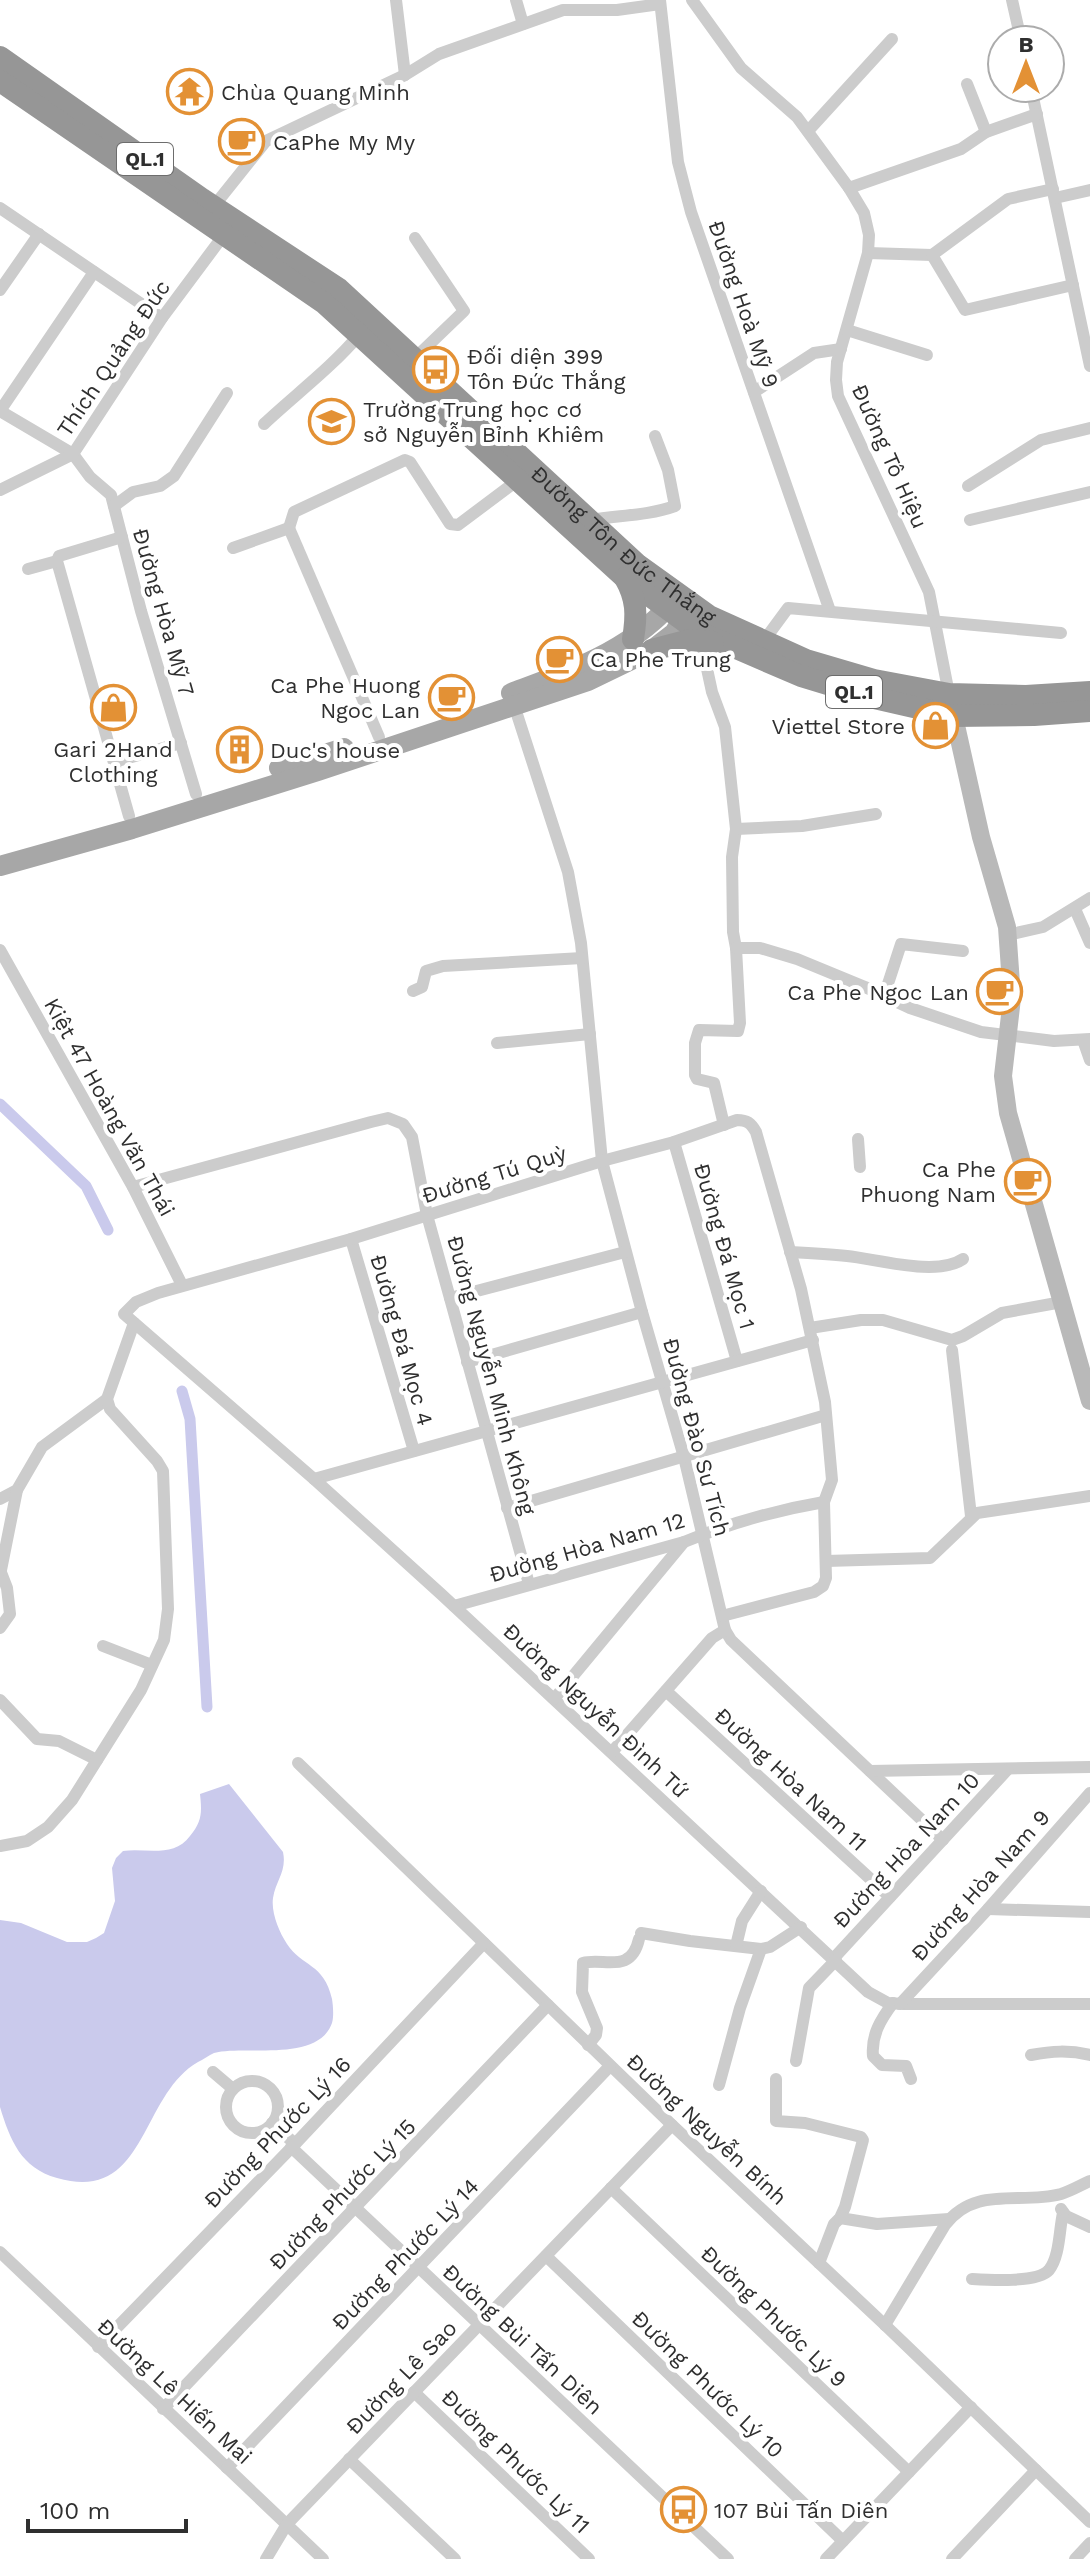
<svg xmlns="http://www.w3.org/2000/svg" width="1090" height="2559" viewBox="0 0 1090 2559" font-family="'Work Sans',sans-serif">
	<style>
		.water { fill: #cacaec }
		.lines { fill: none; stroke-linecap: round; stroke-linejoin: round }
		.canal { stroke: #cacaec; stroke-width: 11 }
		.street { stroke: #ccc; stroke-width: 12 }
		.secondary { stroke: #b9b9b9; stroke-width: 18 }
		.primary { stroke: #a7a7a7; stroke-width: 20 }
		.highway { stroke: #969696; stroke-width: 22 }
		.labels { text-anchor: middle; stroke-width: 8; stroke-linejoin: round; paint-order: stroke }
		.shield { fill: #fff; stroke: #6d6d6d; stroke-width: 2 }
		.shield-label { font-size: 20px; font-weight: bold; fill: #2f2f2f }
		.poi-label { font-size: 22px; fill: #2f2f2f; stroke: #fff; text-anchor: start }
		.street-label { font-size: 22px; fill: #2f2f2f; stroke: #fff }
	</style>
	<rect width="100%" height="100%" fill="#fff"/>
	<path class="water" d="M229,1784L283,1852C287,1871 276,1880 273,1898C271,1913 279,1932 287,1944C302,1967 324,1963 332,1999C333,2005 334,2016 332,2023C318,2063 245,2045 214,2053C209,2055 203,2060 198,2062C139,2096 147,2204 57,2178C21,2168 10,2140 0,2107V1920L21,1923L67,1942H87L96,1938L104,1933L115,1901L112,1868L116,1858L123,1851C147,1848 174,1858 190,1836C202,1821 202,1813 200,1794Z"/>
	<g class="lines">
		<g class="canal">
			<polyline points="0,1104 86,1186 108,1230"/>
			<polyline points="182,1391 190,1419 207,1707"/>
		</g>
		<g class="street">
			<polyline points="396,0 405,75"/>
			<polyline points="516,0 523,24"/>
			<polyline points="660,0 678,162 691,212 830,611"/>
			<polyline points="692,0 741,68 797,117 849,188 864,213 869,235 868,253 837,362 836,380 838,396 929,592 949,694"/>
			<polyline points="1012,0 1021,40"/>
			<polyline points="967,84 986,132"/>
			<polyline points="1031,88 1090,366"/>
			<polyline points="808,131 892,39"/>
			<polyline points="849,188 961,149 986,132 1037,114"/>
			<polyline points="1055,198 1090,190"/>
			<polyline points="214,206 266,141 405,75 439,54 563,10 617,10 660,4"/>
			<polyline points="0,208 162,318"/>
			<polyline points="868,253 932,255 1008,199 1053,189"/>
			<polyline points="932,255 965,310 1073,285"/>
			<polyline points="94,272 0,411 73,454 90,477 111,495 141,611 196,794"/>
			<polyline points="0,290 39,234"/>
			<polyline points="847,330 927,355"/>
			<polyline points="414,359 464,311 415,238"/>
			<polyline points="754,392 814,353 841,349"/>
			<path d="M264,424C296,394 331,368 359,335"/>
			<polyline points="968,486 1041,440 1090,428"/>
			<polyline points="0,490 73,454 162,318 226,232"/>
			<polyline points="114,506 133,492 160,486 174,476 227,393"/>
			<path d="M590,520C619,515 647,516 675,506L668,470L655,436"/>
			<polyline points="970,520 1090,492"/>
			<polyline points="289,528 294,512 405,460 410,462 450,524 458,525 518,480"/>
			<polyline points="289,528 379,737"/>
			<polyline points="122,537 59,556 57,561 129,816"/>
			<polyline points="233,548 289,528"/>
			<polyline points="28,569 57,561"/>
			<polyline points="701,641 712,692 725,727 736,829 732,857 733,932 736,948 740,1023 738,1031 699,1030 695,1043 695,1075 697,1079 714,1083 724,1125"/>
			<polyline points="763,642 788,608 1061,633"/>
			<polyline points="514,705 568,872 581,943 602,1161 642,1312 684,1457 725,1630 731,1640 943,1840"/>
			<polyline points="114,762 181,743"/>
			<polyline points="736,829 802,826 876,814"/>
			<polyline points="1075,909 1090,943"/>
			<polyline points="1007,935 1043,927 1090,898"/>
			<polyline points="736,948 760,948 797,959 865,987 910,1008 981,1032 1054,1041 1090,1039"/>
			<polyline points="0,950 133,1187 182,1285"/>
			<polyline points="413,991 422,987 426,971 443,966 582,958"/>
			<polyline points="884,996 901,944 963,951"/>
			<polyline points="1083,1040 1090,1060"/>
			<polyline points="497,1043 590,1034"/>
			<polyline points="858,1139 860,1167"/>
			<polyline points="674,1142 737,1361"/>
			<polyline points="133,1187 371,1122 388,1118 403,1124 412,1137 427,1215 529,1584"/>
			<polyline points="351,1239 414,1451"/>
			<path d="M790,1252C809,1253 828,1254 847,1256C877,1259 937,1277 963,1259"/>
			<polyline points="450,1298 625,1252"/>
			<polyline points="810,1328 861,1320 883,1320 952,1340 963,1336 1002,1313 1062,1302"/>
			<polyline points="952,1350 971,1516"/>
			<polyline points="467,1362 642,1312"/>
			<polyline points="314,1479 813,1340"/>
			<polyline points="0,1499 17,1490 42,1447 107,1399"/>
			<polyline points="507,1508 826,1415"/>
			<polyline points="826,1561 930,1558 977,1513 1090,1496"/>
			<polyline points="0,1570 7,1588 10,1614 0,1628"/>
			<polyline points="1,1570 17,1490"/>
			<path d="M454,1606L684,1542C728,1524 777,1510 824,1502"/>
			<path d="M722,1616L814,1592L823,1586L826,1578L824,1502L832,1480L825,1402L801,1289L756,1132C751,1123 747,1120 737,1120L674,1142L602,1161L351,1239L158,1293L136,1302L124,1314L314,1479L441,1594L868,1992L888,2003L904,2004H1090"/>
			<polyline points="103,1646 152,1665"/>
			<polyline points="666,1691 890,1897"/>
			<polyline points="554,1699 684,1542"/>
			<polyline points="0,1700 37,1739 59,1741 97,1760"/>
			<polyline points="612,1752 712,1638 725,1630"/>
			<polyline points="298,1763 672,2125 885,2325 1090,2522"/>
			<polyline points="870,1771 1090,1767"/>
			<polyline points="0,1846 27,1841 48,1827 72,1800 141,1690 164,1640 168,1609 163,1471 157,1461 110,1409 107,1399 134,1323"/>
			<polyline points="988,1909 1090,1912"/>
			<polyline points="641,1933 690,1941 761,1949 770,1947 801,1927"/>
			<polyline points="736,1946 742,1921 761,1891"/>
			<polyline points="834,1958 1008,1769"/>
			<path d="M893,2003C881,2019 871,2035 873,2056L882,2065L906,2066L911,2079"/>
			<polyline points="900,2004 988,1909 1090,1793"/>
			<path d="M588,2045L596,2035L597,2028L582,1992L583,1963C603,1957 631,1975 639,1939"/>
			<path d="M1031,2055C1052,2051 1069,2050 1090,2055"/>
			<polyline points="796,2061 809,1988 836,1960"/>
			<polyline points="213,2072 233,2089"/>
			<polyline points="776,2079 776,2121 805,2123 861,2137 863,2140 845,2207 840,2218 834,2224 819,2263"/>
			<circle cx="252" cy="2107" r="26"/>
			<polyline points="719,2085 740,2008 761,1949"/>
			<polyline points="272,2123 295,2144"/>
			<polyline points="291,2147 728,2559"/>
			<polyline points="611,2188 909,2472"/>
			<polyline points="1061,2209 1066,2216 1090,2227"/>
			<polyline points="840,2218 877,2224 949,2219"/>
			<polyline points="0,2252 323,2559"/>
			<polyline points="546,2256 843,2541"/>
			<path d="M972,2279C989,2280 1038,2283 1049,2270C1060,2256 1059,2230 1063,2213"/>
			<path d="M885,2325L945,2225C975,2185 1020,2205 1061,2194C1071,2191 1081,2185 1090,2181"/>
			<polyline points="98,2347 295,2144 484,1943"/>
			<polyline points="414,2392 589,2559"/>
			<polyline points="163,2409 548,2005"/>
			<polyline points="349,2459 455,2559"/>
			<polyline points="227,2468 610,2066"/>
			<polyline points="266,2559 287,2524 672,2125"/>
			<polyline points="826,2559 971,2407"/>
			<polyline points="952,2559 1036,2470"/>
			<polyline points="1075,2559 1090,2543"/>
		</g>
		<polyline class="secondary" points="951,703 981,837 1007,927 1012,998 1003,1076 1008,1113 1090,1401"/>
		<g class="primary">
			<path d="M511,693C575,669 633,650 678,596"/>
			<polyline points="279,768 344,748"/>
			<polyline points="0,866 132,829 318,771 588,681 652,650 674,633 690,608"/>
		</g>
		<g class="highway">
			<path id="s1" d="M0,57L202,199L339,289L638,565L709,616L806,660L874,680L949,694L1026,696L1090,692"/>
			<polyline points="0,81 324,303 624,577 699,632 801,676 870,697 953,716 1034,715 1090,711"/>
			<path d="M625,578C637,599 637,615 633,639"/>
			<polyline points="652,650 690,640 713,642"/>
		</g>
	</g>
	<defs>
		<symbol id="temple-ring" viewBox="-11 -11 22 22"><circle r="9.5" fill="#fff" stroke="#e39135" stroke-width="1.5"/><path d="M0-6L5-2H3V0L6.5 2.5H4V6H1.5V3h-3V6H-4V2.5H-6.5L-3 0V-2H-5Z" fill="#e39135"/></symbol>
		<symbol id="cafe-ring" viewBox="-11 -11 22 22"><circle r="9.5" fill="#fff" stroke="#e39135" stroke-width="1.5"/><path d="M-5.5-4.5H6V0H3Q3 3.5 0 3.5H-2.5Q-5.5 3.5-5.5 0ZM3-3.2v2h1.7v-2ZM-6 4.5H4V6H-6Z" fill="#e39135"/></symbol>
		<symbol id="bus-ring" viewBox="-11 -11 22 22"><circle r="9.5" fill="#fff" stroke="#e39135" stroke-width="1.5"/><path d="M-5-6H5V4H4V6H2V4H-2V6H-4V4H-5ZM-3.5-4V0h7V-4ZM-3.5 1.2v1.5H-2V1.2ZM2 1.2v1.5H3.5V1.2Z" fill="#e39135"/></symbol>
		<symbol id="school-ring" viewBox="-11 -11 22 22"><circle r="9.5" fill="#fff" stroke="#e39135" stroke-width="1.5"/><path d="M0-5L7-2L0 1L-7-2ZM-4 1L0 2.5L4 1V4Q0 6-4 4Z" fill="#e39135"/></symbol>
		<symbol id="shop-ring" viewBox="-11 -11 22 22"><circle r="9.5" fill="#fff" stroke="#e39135" stroke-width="1.5"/><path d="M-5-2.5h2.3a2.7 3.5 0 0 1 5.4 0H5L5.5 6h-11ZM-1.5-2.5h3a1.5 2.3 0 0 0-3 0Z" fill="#e39135"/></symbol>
		<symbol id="building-ring" viewBox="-11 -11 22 22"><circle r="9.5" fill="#fff" stroke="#e39135" stroke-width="1.5"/><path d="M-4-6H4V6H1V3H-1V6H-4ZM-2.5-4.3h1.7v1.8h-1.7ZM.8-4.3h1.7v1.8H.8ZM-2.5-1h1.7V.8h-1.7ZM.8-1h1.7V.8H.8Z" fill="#e39135"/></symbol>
	</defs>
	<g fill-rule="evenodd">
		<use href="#temple-ring" x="164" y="66" width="51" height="51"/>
		<use href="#cafe-ring" x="216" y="116" width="51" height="51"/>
		<use href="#bus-ring" x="410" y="344" width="51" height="51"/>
		<use href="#school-ring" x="306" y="396" width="51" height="51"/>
		<use href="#cafe-ring" x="534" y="634" width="51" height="51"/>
		<use href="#cafe-ring" x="426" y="672" width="51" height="51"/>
		<use href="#shop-ring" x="88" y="682" width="51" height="51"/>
		<use href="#shop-ring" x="910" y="700" width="51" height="51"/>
		<use href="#building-ring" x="214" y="724" width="51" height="51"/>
		<use href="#cafe-ring" x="974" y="966" width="51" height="51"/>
		<use href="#cafe-ring" x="1002" y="1156" width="51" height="51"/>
		<use href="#bus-ring" x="658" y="2484" width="51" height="51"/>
	</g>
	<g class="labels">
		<g class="shield">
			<rect x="117" y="143" width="56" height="32" rx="6"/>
			<rect x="826" y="676" width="56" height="32" rx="6"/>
		</g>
		<g class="shield-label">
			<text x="145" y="166">QL.1</text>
			<text x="854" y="699">QL.1</text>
		</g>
		<g class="poi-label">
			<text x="221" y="100">Chùa Quang Minh</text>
			<text x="273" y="150">CaPhe My My</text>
			<text x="467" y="364">Đối diện 399<tspan x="467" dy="25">Tôn Đức Thắng</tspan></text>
			<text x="363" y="417">Trường Trung học cơ<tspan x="363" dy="25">sở Nguyễn Bỉnh Khiêm</tspan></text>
			<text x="590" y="667">Ca Phe Trung</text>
			<text x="420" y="693" text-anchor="end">Ca Phe Huong<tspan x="420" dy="25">Ngoc Lan</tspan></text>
			<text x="905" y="734" text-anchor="end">Viettel Store</text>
			<text x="113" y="757" text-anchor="middle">Gari 2Hand<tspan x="113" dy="25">Clothing</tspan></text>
			<text x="270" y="758">Duc's house</text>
			<text x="969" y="1000" text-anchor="end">Ca Phe Ngoc Lan</text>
			<text x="996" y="1177" text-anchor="end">Ca Phe<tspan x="996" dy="25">Phuong Nam</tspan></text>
			<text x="714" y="2518">107 Bùi Tấn Diên</text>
		</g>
		<g class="street-label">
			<text transform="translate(744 304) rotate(71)" y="8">Đường Hoà Mỹ 9</text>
			<text transform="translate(113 358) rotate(-56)" y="8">Thích Quảng Đức</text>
			<text transform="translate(890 456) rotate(66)" y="8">Đường Tô Hiệu</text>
			<text dy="8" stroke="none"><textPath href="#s1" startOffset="794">Đường Tôn Đức Thắng</textPath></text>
			<text transform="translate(164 612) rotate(74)" y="8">Đường Hòa Mỹ 7</text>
			<text transform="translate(110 1107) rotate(61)" y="8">Kiệt 47 Hoàng Văn Thái</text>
			<text transform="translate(494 1174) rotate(-17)" y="8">Đường Tú Quỳ</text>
			<text transform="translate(725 1246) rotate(74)" y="8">Đường Đá Mọc 1</text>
			<text transform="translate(402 1340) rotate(74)" y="8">Đường Đá Mọc 4</text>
			<text transform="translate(492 1375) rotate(75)" y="8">Đường Nguyễn Minh Không</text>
			<text transform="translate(697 1437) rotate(75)" y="8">Đường Đào Sư Tích</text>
			<text transform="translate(587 1547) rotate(-16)" y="8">Đường Hòa Nam 12</text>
			<text transform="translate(596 1710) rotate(43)" y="8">Đường Nguyễn Đình Tứ</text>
			<text transform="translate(791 1779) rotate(43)" y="8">Đường Hòa Nam 11</text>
			<text transform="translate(906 1850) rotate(-47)" y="8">Đường Hòa Nam 10</text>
			<text transform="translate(980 1885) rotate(-48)" y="8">Đường Hòa Nam 9</text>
			<text transform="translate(707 2129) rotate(43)" y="8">Đường Nguyễn Bính</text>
			<text transform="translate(277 2132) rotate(-46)" y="8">Đường Phước Lý 16</text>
			<text transform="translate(342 2194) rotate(-46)" y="8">Đường Phước Lý 15</text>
			<text transform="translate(405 2254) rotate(-46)" y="8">Đường Phước Lý 14</text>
			<text transform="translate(774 2316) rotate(44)" y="8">Đường Phước Lý 9</text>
			<text transform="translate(523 2339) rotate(43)" y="8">Đường Bùi Tấn Diên</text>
			<text transform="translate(401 2377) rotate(-46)" y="8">Đường Lê Sao</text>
			<text transform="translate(708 2384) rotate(44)" y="8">Đường Phước Lý 10</text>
			<text transform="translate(175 2391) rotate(43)" y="8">Đường Lê Hiến Mai</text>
			<text transform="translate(516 2461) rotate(44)" y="8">Đường Phước Lý 11</text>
		</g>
	</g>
	<g transform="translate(1026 64)"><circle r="38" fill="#ffffff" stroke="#acacac" stroke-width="2"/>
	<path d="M0-6L14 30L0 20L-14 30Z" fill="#e39135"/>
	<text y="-12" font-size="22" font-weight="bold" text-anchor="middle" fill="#2f2f2f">B</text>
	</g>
	<path d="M28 2519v12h158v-12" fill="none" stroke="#2f2f2f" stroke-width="4"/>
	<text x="40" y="2519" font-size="24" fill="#2f2f2f" stroke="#ffffff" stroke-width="6" paint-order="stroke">100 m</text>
</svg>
